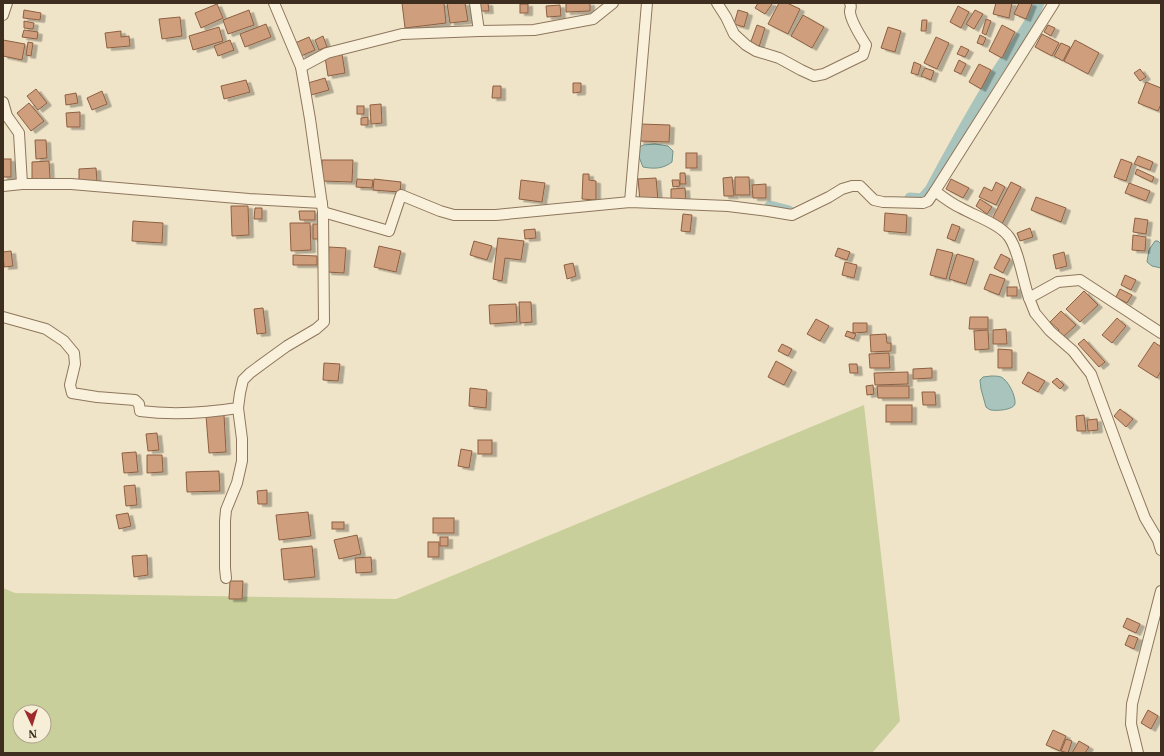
<svg xmlns="http://www.w3.org/2000/svg" width="1164" height="756" viewBox="0 0 1164 756" font-family="'IBM Plex Serif',serif">
	<style>
		.green { fill: #c9cf9b; fill-rule: evenodd }
		.water { fill: #a9c4bc; stroke: #6f938a }
		.lines { fill: none; stroke-linecap: round; stroke-linejoin: round }
		.canal { stroke: #a9c4bc; stroke-width: 11 }
		.building { fill: #cf9f7d; stroke: #8d5f41; filter: url(#shadow) }
		.street-casing { stroke: #8d765c; stroke-width: 12 }
		.street { stroke: #faf1dc; stroke-width: 10 }
	</style>
	<defs>
		<filter id="shadow"><feDropShadow dx="4.5" dy="2.5" stdDeviation="0" flood-color="#0004"/></filter>
	</defs>
	<rect width="100%" height="100%" fill="#f0e4c8"/>
	<path class="green" d="M864,405L900,721L872,753H3V588L15,593L396,599ZM20,712H44V736H20Z"/>
	<g class="water">
		<path d="M655,144L668,146L673,151L672,162C663,169 654,169 643,167L639,157L638,148L643,145Z"/>
		<polygon points="1155,241 1158,241 1161,244 1161,268 1152,266 1147,262 1149,250"/>
		<path d="M991,376C994,376 998,376 1001,377C1008,380 1016,396 1015,404C1013,410 997,411 991,410C990,410 987,408 986,407L981,389L980,380L983,377Z"/>
	</g>
	<g class="lines">
		<g class="canal">
			<path d="M910,198L922,199L930,190C950,152 971,115 993,78C1008,54 1028,30 1039,3"/>
			<polyline points="770,206 789,211"/>
		</g>
	</g>
	<g class="building">
		<polygon points="402,3 444,3 446,23 405,28"/>
		<polygon points="447,3 465,3 468,21 450,23"/>
		<polygon points="480,3 488,3 489,11 480,11"/>
		<polygon points="566,3 590,3 590,11 566,12"/>
		<polygon points="758,3 771,3 772,4 765,14 755,8"/>
		<polygon points="779,3 787,3 800,9 788,34 768,24"/>
		<polygon points="996,3 1012,3 1009,18 993,14"/>
		<polygon points="1019,3 1029,3 1032,4 1026,19 1014,14"/>
		<polygon points="217,4 223,18 201,28 195,13"/>
		<rect x="520" y="4" width="8" height="9"/>
		<polygon points="560,5 561,16 547,17 546,6"/>
		<polygon points="958,6 969,12 961,28 950,22"/>
		<polygon points="24,10 41,13 40,20 23,18"/>
		<polygon points="249,10 254,25 228,34 223,20"/>
		<polygon points="738,10 748,13 744,27 734,24"/>
		<polygon points="975,10 983,14 974,29 966,24"/>
		<polygon points="803,15 824,27 812,48 791,36"/>
		<polygon points="180,17 182,36 162,39 159,19"/>
		<polygon points="986,19 991,21 986,35 982,33"/>
		<polygon points="922,20 927,20 926,31 921,31"/>
		<polygon points="24,21 34,23 33,29 24,28"/>
		<polygon points="266,24 271,37 245,47 240,34"/>
		<polygon points="757,25 765,28 759,47 750,44"/>
		<polygon points="1002,25 1015,32 1002,58 989,51"/>
		<polygon points="1048,25 1055,28 1051,36 1044,32"/>
		<polygon points="219,27 223,41 193,50 189,36"/>
		<polygon points="888,27 901,31 895,52 881,48"/>
		<polygon points="24,30 38,32 37,39 22,37"/>
		<polygon points="121,31 121,37 129,36 130,46 107,48 105,33"/>
		<polygon points="1042,34 1059,43 1052,56 1035,47"/>
		<polygon points="980,35 986,38 983,45 977,43"/>
		<polygon points="323,36 327,47 319,50 315,40"/>
		<polygon points="309,37 315,50 301,56 295,43"/>
		<polygon points="936,37 949,43 937,69 924,63"/>
		<polygon points="3,40 25,44 22,60 3,56"/>
		<polygon points="230,40 234,50 218,56 214,46"/>
		<polygon points="1075,40 1099,53 1088,74 1064,61"/>
		<polygon points="28,42 33,43 31,56 26,55"/>
		<polygon points="1061,43 1070,47 1063,61 1054,56"/>
		<polygon points="961,46 969,50 965,57 957,54"/>
		<polygon points="342,54 345,73 328,76 325,57"/>
		<polygon points="959,60 966,64 961,74 954,71"/>
		<polygon points="914,62 921,65 918,75 911,73"/>
		<polygon points="979,64 991,70 981,89 969,82"/>
		<polygon points="925,68 934,71 931,80 921,76"/>
		<polygon points="1140,69 1146,77 1140,81 1134,73"/>
		<polygon points="325,78 329,90 311,95 308,83"/>
		<polygon points="246,80 250,92 224,99 221,86"/>
		<polygon points="1146,82 1161,88 1161,104 1158,111 1138,103"/>
		<polygon points="573,83 581,83 581,92 573,93"/>
		<polygon points="493,86 501,86 501,98 492,98"/>
		<polygon points="36,89 47,103 38,110 27,96"/>
		<polygon points="102,91 107,104 92,110 87,98"/>
		<polygon points="76,93 78,103 66,105 65,95"/>
		<polygon points="29,103 44,121 31,131 17,113"/>
		<polygon points="381,104 382,123 371,124 370,105"/>
		<rect x="357" y="106" width="7" height="8"/>
		<polygon points="80,112 80,127 67,127 66,113"/>
		<polygon points="368,117 368,125 361,125 361,118"/>
		<polygon points="640,124 670,125 669,142 639,141"/>
		<polygon points="35,140 46,140 47,158 36,159"/>
		<rect x="686" y="153" width="11" height="15"/>
		<polygon points="1138,156 1153,162 1150,170 1134,164"/>
		<rect x="3" y="159" width="8" height="18"/>
		<polygon points="1121,159 1132,163 1126,181 1114,177"/>
		<polygon points="322,160 353,160 352,182 322,181"/>
		<polygon points="49,161 50,179 32,179 32,162"/>
		<polygon points="96,168 97,182 79,182 79,169"/>
		<polygon points="1137,169 1154,177 1152,182 1135,174"/>
		<polygon points="680,173 685,173 686,184 680,184"/>
		<polygon points="583,174 589,174 589,180 596,181 596,200 582,199"/>
		<polygon points="732,177 734,196 724,196 723,178"/>
		<polygon points="735,177 749,177 750,195 735,195"/>
		<polygon points="656,178 658,200 640,201 638,179"/>
		<polygon points="357,179 373,180 372,188 356,187"/>
		<polygon points="374,179 401,182 400,192 373,190"/>
		<polygon points="951,179 969,188 963,198 946,189"/>
		<polygon points="521,180 545,183 542,202 519,199"/>
		<polygon points="672,180 679,180 680,186 673,187"/>
		<polygon points="996,182 1005,187 996,205 979,197 984,187 992,191"/>
		<polygon points="1011,182 1021,187 1002,224 992,219"/>
		<polygon points="1129,183 1150,191 1146,201 1125,193"/>
		<polygon points="766,184 766,198 753,198 752,185"/>
		<polygon points="685,188 686,201 671,201 671,189"/>
		<polygon points="1036,197 1066,208 1061,222 1031,210"/>
		<polygon points="980,199 992,207 987,214 976,206"/>
		<polygon points="231,206 248,206 249,235 232,236"/>
		<polygon points="255,208 262,208 262,219 254,219"/>
		<polygon points="299,211 315,211 315,220 300,220"/>
		<polygon points="885,213 907,215 906,233 884,231"/>
		<polygon points="683,214 692,215 690,232 681,231"/>
		<polygon points="1135,218 1148,220 1146,234 1133,232"/>
		<polygon points="133,221 163,223 162,243 132,241"/>
		<polygon points="290,223 310,223 311,250 291,251"/>
		<rect x="313" y="224" width="8" height="15"/>
		<polygon points="952,224 960,227 955,241 947,238"/>
		<polygon points="1030,228 1033,237 1020,241 1017,233"/>
		<polygon points="535,229 536,238 525,239 524,230"/>
		<polygon points="1133,235 1146,237 1145,251 1132,250"/>
		<polygon points="498,238 524,241 521,260 505,258 502,281 493,279"/>
		<polygon points="474,241 492,246 487,260 470,255"/>
		<polygon points="379,246 401,251 396,272 374,267"/>
		<polygon points="329,247 346,248 344,273 327,272"/>
		<polygon points="838,248 850,252 847,260 835,256"/>
		<polygon points="937,249 953,253 946,279 930,275"/>
		<polygon points="11,251 13,266 4,267 3,252"/>
		<polygon points="1064,252 1067,266 1056,269 1053,255"/>
		<polygon points="957,254 974,259 966,284 949,279"/>
		<polygon points="1001,254 1010,259 1003,273 994,268"/>
		<polygon points="293,255 317,256 317,265 293,265"/>
		<polygon points="845,262 857,265 854,278 842,275"/>
		<polygon points="573,263 576,276 567,279 564,265"/>
		<polygon points="990,274 1005,279 999,295 984,289"/>
		<polygon points="1125,275 1136,280 1131,290 1121,285"/>
		<rect x="1007" y="287" width="10" height="9"/>
		<polygon points="1120,289 1132,295 1127,303 1116,297"/>
		<polygon points="1084,291 1098,305 1080,322 1066,309"/>
		<polygon points="519,302 531,302 532,322 520,323"/>
		<polygon points="516,304 517,322 490,324 489,305"/>
		<polygon points="263,308 266,333 257,334 254,309"/>
		<polygon points="1061,311 1076,325 1062,338 1056,333 1059,330 1050,322"/>
		<polygon points="970,317 988,317 988,329 969,329"/>
		<polygon points="1117,318 1126,326 1112,343 1102,335"/>
		<polygon points="816,319 829,326 820,341 807,334"/>
		<polygon points="853,323 867,323 867,332 853,333"/>
		<polygon points="1006,329 1007,344 993,344 993,330"/>
		<polygon points="988,330 989,349 975,350 974,331"/>
		<polygon points="847,331 856,334 854,339 845,336"/>
		<polygon points="886,334 887,343 891,343 891,351 871,352 870,335"/>
		<polygon points="1084,339 1105,362 1099,367 1078,344"/>
		<polygon points="1154,342 1161,347 1161,371 1157,378 1138,366"/>
		<polygon points="782,344 792,349 788,356 778,351"/>
		<polygon points="998,349 1012,350 1012,368 998,368"/>
		<polygon points="889,353 890,368 870,368 869,354"/>
		<polygon points="776,361 792,370 784,385 768,377"/>
		<polygon points="324,363 340,364 338,381 323,380"/>
		<polygon points="849,364 857,364 858,373 850,373"/>
		<polygon points="932,368 932,378 913,379 913,369"/>
		<polygon points="908,372 908,384 875,385 874,373"/>
		<polygon points="1028,372 1045,381 1038,392 1022,383"/>
		<polygon points="1057,378 1064,385 1060,389 1052,382"/>
		<polygon points="873,385 874,394 867,395 866,386"/>
		<polygon points="877,386 909,386 909,398 878,398"/>
		<polygon points="470,388 487,390 486,408 469,406"/>
		<polygon points="922,392 935,392 936,405 923,405"/>
		<rect x="886" y="405" width="26" height="17"/>
		<polygon points="1120,409 1133,419 1126,427 1114,416"/>
		<polygon points="224,415 226,452 209,453 206,416"/>
		<polygon points="1084,415 1086,431 1077,431 1076,416"/>
		<polygon points="1097,419 1098,430 1088,431 1087,420"/>
		<polygon points="157,433 159,450 148,451 146,434"/>
		<rect x="478" y="440" width="14" height="14"/>
		<polygon points="461,449 472,451 469,468 458,466"/>
		<polygon points="136,452 138,472 124,473 122,453"/>
		<polygon points="147,455 162,455 163,472 147,473"/>
		<polygon points="219,471 220,491 187,492 186,472"/>
		<polygon points="135,485 137,505 126,506 124,486"/>
		<polygon points="267,490 267,504 258,504 257,491"/>
		<polygon points="308,512 311,536 279,540 276,515"/>
		<polygon points="128,513 131,526 119,529 116,515"/>
		<rect x="433" y="518" width="21" height="15"/>
		<rect x="332" y="522" width="12" height="7"/>
		<polygon points="357,535 361,554 339,559 334,540"/>
		<rect x="440" y="537" width="8" height="9"/>
		<rect x="428" y="542" width="11" height="15"/>
		<polygon points="312,546 315,577 284,580 281,549"/>
		<polygon points="147,555 148,575 134,577 132,556"/>
		<polygon points="371,557 372,572 356,573 355,558"/>
		<polygon points="230,581 243,581 242,599 229,599"/>
		<polygon points="1127,618 1140,624 1136,633 1123,627"/>
		<polygon points="1129,635 1138,638 1134,649 1125,645"/>
		<polygon points="1148,710 1158,716 1151,729 1141,723"/>
		<polygon points="1053,730 1066,736 1060,751 1046,745"/>
		<polygon points="1066,739 1072,741 1068,753 1061,751"/>
		<polygon points="1079,741 1089,747 1085,753 1072,753"/>
	</g>
	<g class="lines">
		<defs>
			<g id="street">
				<polyline points="475,3 479,31 534,30 593,19 613,3"/>
				<path d="M717,3L726,17L734,34L746,45L756,51L779,58L801,70L814,76L824,74L863,55L866,45C861,37 851,22 850,12C850,8 852,7 850,3"/>
				<path d="M1054,3L935,191C944,198 952,204 961,208C975,216 1000,224 1009,237C1019,251 1023,281 1029,298L1058,282L1080,280L1161,333"/>
				<polyline points="3,15 7,3"/>
				<polyline points="301,67 327,53 402,34 479,31"/>
				<polyline points="3,102 7,116 19,133 22,184"/>
				<polyline points="3,186 22,184 71,184 249,199 322,203"/>
				<polyline points="630,202 647,3"/>
				<polyline points="323,212 389,231 401,195 440,211 454,215 496,215 630,202 728,206 768,211 792,215 829,197 842,189 852,186 860,186 874,200 883,202 923,203 928,201 935,191"/>
				<polyline points="1029,298 1035,313 1050,331 1073,351 1091,374 1123,461 1145,518 1158,540 1161,550"/>
				<path d="M3,317L46,329L64,341L74,353L75,364L70,385L72,393L97,397L135,400L139,404L140,411C172,415 206,413 238,408L240,393L243,380L250,373L269,359L287,346L316,329L324,322L323,212L310,119L301,67L274,3"/>
				<polyline points="226,578 225,568 225,521 226,510 237,483 242,461 242,439 238,408"/>
				<polyline points="1138,753 1131,724 1132,704 1161,591"/>
			</g>
		</defs>
		<use href="#street" class="street-casing"/>
		<use href="#street" class="street"/>
	</g>
	<rect width="1164" height="756" fill="none" stroke="#3d2e20" stroke-width="8"/>
	<g transform="translate(32 724) rotate(176)"><circle r="19" fill="#f7eed8" stroke="#ada18e"/>
	<path d="M0-3L7 15L0 10L-7 15Z" fill="#9e2a2b"/>
	<text y="-6" font-size="11" font-weight="bold" text-anchor="middle" fill="#3d2e20">N</text>
	</g>
</svg>
